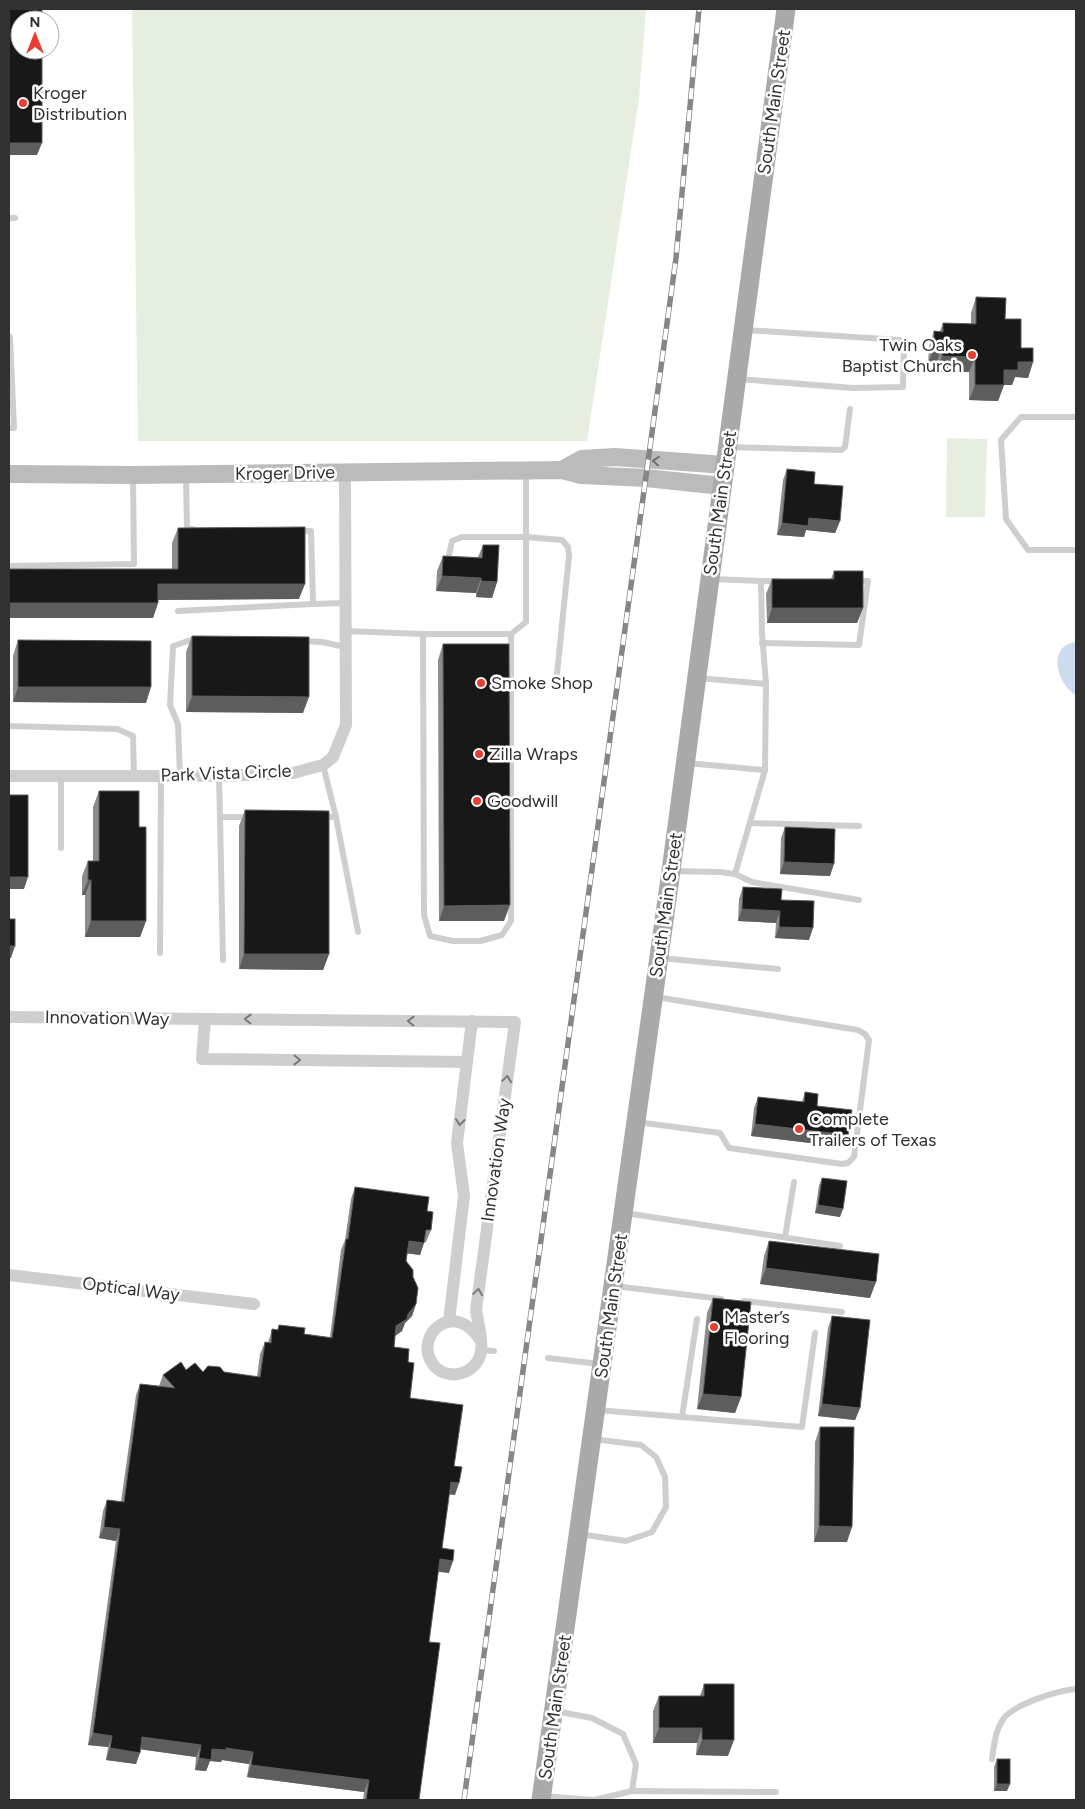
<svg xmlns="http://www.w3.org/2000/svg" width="1085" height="1809" viewBox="0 0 1085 1809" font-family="Figtree,sans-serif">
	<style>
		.green { fill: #e6eee0 }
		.water { fill: #ccdcee }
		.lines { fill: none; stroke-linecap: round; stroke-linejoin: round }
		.service { stroke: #cecece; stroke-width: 6 }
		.minor { stroke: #cecece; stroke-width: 12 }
		.secondary { stroke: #bbb; stroke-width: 18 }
		.primary { stroke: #a9a9a9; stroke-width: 19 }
		.rail-casing { stroke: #868686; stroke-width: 5.5 }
		.rail { stroke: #fff; stroke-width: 4; stroke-dasharray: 11; stroke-linecap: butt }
		.wall { fill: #8c8c8c }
		.shaded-wall { fill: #5d5d5d }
		.building { fill: #181818; stroke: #5d5d5d }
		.oneway { stroke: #6f6f6f }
		.oneway2 { stroke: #787878 }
		.poi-dot { fill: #e93d32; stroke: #fff; stroke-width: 2 }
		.labels { text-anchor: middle; stroke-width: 5; stroke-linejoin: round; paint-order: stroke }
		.poi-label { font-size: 18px; fill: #313131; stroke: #fff; text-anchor: start }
		.street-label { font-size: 18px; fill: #313131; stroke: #fff }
	</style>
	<rect width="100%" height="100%" fill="#fff"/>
	<g class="green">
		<polygon points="132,9 646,9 639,98 587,441 138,441"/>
		<polygon points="947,438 987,439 985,517 946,517"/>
	</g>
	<path class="water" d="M1076,642V695C1056,684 1047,645 1076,642Z"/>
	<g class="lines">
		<g class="service">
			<polyline points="9,218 15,218"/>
			<polyline points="9,337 10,337 14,428 9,428"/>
			<polyline points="738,379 853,388 903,387 904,345 900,340 745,330"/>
			<polyline points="1076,417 1021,417 1001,440 1006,519 1028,550 1076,550"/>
			<polyline points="728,447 841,450 845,447 850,409"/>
			<polyline points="186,475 187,529 193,529"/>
			<polyline points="298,531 311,531 313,604 344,603"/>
			<polyline points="448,560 452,541 462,537 526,537 562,540 568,547 569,556 557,674"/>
			<polyline points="12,566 134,564 133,476"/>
			<polyline points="713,579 761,581"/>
			<polyline points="178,611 313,604"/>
			<polyline points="345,631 423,634 424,915 430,936 453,941 480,941 502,935 511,921 511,634 526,622 526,472"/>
			<polyline points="423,634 511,634"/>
			<polyline points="301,641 322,642 345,647"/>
			<polyline points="762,643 859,645 868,581 856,581"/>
			<polyline points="698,678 766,684 765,770"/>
			<polyline points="766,684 762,634 761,581 779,581"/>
			<polyline points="9,726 117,729 133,736 134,776"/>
			<polyline points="323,765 336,817 358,932"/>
			<polyline points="61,776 61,848"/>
			<polyline points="180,776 178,724 170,705 173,646 191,640 199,640"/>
			<polyline points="219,776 220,817"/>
			<polyline points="323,817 336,817"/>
			<polyline points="750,823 859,826"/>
			<polyline points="672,871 720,872 735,874 765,770 686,763"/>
			<polyline points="735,874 752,882 859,900"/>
			<polyline points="160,953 161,776"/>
			<polyline points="660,958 778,969"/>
			<polyline points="223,960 220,817 250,817"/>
			<polyline points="637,1122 720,1133 729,1148 842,1164 848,1163 854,1157 869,1040 865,1034 858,1030 656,997"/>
			<polyline points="625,1213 840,1246"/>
			<polyline points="785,1237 794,1182"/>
			<polyline points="615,1286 721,1299"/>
			<polyline points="744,1301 842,1312"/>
			<polyline points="481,1350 494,1351"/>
			<polyline points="548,1358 599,1364"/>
			<polyline points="597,1410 802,1427 815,1333"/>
			<polyline points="682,1417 697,1319"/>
			<polyline points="579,1534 626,1541 652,1532 666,1507 665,1477 656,1457 641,1445 593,1439"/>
			<path d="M992,1759C994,1746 995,1730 1004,1718C1015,1704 1059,1690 1076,1689"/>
			<polyline points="632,1791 776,1792"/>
			<polyline points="543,1796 594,1800 632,1791 636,1764 623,1734 592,1718 555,1711"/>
		</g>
		<g class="minor">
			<polyline points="9,776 219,776 293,773 323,765 333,757 346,725 345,472"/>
			<path d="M9,1017L515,1022L476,1310C478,1323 483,1339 481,1352C477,1375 445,1383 432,1363C414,1334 455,1299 480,1340"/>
			<polyline points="205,1019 202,1059 467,1062"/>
			<polyline points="9,1275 254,1304"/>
			<polyline points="449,1321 464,1196 457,1143 472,1021"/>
		</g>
		<g class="secondary">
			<polyline points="562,470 582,459 615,457 725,465"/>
			<polyline points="9,474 133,475 562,470 581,475 646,478 722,486"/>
		</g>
		<polyline class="primary" points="541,1800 671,871 786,9"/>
		<defs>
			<polyline id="rail" points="464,1800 676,258 699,9"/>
		</defs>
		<use href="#rail" class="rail-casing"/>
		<use href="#rail" class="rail"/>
	</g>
	<g class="wall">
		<polygon points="976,297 1005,319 1021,348 1033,362 1028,378 1015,377 1012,385 1004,385 998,401 969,400 969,372 936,372 936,364 928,364 929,347 934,331 940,331 943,323 971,324 971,313"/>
		<polygon points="787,469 814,484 840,521 835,533 806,530 804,537 777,535 783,480"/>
		<polygon points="178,528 299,599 158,600 158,603 153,618 9,618 172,569 172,543"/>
		<polygon points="483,545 497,582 492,598 476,597 476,593 436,591 437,571 443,556 478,557"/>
		<polygon points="834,571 863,608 857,623 767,623 766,594 772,579 831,579"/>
		<polygon points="192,636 303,713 186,712 186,652"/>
		<polygon points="18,640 146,703 13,702 13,656"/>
		<polygon points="443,644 504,921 439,921 438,660"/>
		<polygon points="99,791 139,827 146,921 140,937 85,937 85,895 82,895 82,876 88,861 93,861 93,807"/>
		<polygon points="245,810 329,954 323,970 239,969 239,826"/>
		<polygon points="785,827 830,876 780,874 781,838"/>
		<polygon points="743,887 781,900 809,940 775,938 776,923 738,921 739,899"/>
		<polygon points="805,1092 817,1106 848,1135 844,1147 751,1136 754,1108 758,1097 802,1102"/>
		<polygon points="822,1178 840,1217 815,1213 819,1185"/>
		<polygon points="355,1187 427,1211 431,1230 426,1242 424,1242 420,1255 407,1253 406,1261 413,1277 416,1304 412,1316 405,1323 402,1331 395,1336 394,1347 408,1362 410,1398 454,1466 455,1495 449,1494 442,1548 449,1573 438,1572 429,1642 419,1800 363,1800 364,1792 247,1777 249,1764 222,1760 221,1762 210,1761 206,1771 195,1770 196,1757 140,1749 136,1764 106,1760 108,1747 88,1745 116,1541 99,1538 103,1511 107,1500 121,1502 136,1395 140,1384 159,1386 163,1375 186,1370 203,1372 224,1372 257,1377 260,1354 265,1342 268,1343 272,1329 277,1330 279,1325 304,1334 330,1337 341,1250 345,1240 351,1199"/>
		<polygon points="769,1241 870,1298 760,1284 764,1256"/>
		<polygon points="713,1298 741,1397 735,1413 697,1409 707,1313"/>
		<polygon points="832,1316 860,1408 855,1420 818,1416 828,1328"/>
		<polygon points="820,1427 847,1542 814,1542 815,1442"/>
		<polygon points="704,1684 728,1756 696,1755 697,1743 653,1743 653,1711 659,1696 700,1696"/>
		<polygon points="997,1759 1007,1791 994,1791 994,1767"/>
	</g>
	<g class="shaded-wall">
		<polygon points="9,143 42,143 37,155 9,155"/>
		<polygon points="934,348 942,348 936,364 928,364"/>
		<polygon points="942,356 975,357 969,372 936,372"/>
		<polygon points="1018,362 1033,362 1028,378 1015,377 1012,385 999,385 1004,370"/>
		<polygon points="975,385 1004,385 998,401 969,400"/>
		<polygon points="809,518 840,521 835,533 806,530 804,537 777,535 782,523"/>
		<polygon points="442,576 481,578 476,593 436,591"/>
		<polygon points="481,581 497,582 492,598 476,597"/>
		<polygon points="158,584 305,584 299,599 153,600"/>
		<polygon points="9,603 158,603 153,618 9,618"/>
		<polygon points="772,608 863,608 857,623 767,623"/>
		<polygon points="18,687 151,687 146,703 13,702"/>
		<polygon points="192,696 309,697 303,713 186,712"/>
		<polygon points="784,862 834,864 830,876 780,874"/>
		<polygon points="9,877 28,877 24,889 9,889"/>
		<polygon points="88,880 91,880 85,895 82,895"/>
		<polygon points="510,905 504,921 439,921 444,906"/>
		<polygon points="742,909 780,911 776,923 738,921"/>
		<polygon points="91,921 146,921 140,937 85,937"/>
		<polygon points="779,927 813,928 809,940 775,938"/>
		<polygon points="9,946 15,946 11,958 9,958"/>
		<polygon points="244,954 329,954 323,970 239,969"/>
		<polygon points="755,1124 848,1135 844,1147 751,1136"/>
		<polygon points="818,1205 843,1209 840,1217 815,1213"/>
		<polygon points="409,1241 424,1243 420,1255 404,1253"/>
		<polygon points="766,1268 876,1282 870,1298 760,1284"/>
		<polygon points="416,1304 412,1316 405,1323 402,1331 392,1338 396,1326"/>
		<polygon points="703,1394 741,1397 735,1413 697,1409"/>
		<polygon points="822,1404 860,1408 855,1420 818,1416"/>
		<polygon points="451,1482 459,1483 455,1495 447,1494"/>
		<polygon points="819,1526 852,1527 847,1542 814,1542"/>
		<polygon points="104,1527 120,1529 116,1541 99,1538"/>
		<polygon points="440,1559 453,1561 449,1573 436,1571"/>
		<polygon points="659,1728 702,1728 697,1743 653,1743"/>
		<polygon points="93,1733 112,1736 108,1747 88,1745"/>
		<polygon points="142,1737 201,1745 196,1757 138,1749"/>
		<polygon points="702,1740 734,1740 728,1756 696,1755"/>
		<polygon points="110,1748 140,1753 136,1764 106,1760"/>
		<polygon points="226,1748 253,1752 249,1764 222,1760 221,1762 210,1761 206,1771 195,1770 199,1758 212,1749"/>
		<polygon points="251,1765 369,1780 364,1792 247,1777"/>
		<polygon points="997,1784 1010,1784 1007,1791 994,1791"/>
	</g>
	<g class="building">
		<polygon points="9,9 42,9 42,20 20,20 20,50 42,50 42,143 9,143"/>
		<polygon points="976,297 1006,298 1005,319 1021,319 1021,348 1033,348 1033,362 1018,362 1018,370 1004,370 1004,385 975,385 975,357 942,356 942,348 934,348 934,331 943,332 943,323 976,324"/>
		<polygon points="787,469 815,472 814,484 843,486 840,521 809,518 808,526 782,523"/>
		<polygon points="305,527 305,584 158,584 158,603 9,603 9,569 178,569 178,528"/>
		<polygon points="483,545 499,545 497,582 481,581 481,578 442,576 443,556 482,558"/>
		<polygon points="834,571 863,571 863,608 772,608 772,579 834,579"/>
		<polygon points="192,636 309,637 309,697 192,696"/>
		<polygon points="18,640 151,641 151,687 18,687"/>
		<polygon points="443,644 509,644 510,905 444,906"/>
		<polygon points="99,791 139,791 139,827 146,827 146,921 91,921 91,880 88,880 88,861 99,861"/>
		<rect x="9" y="795" width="19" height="82"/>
		<polygon points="245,810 329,811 329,954 244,954"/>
		<polygon points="785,827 835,829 834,864 784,862"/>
		<polygon points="743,887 782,889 781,900 814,901 813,928 779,927 780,911 742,909"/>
		<rect x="9" y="919" width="6" height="27"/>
		<polygon points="805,1092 818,1094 817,1106 852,1110 848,1135 755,1124 758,1097 804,1102"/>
		<polygon points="822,1178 847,1181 843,1209 818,1205"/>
		<polygon points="355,1187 429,1197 427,1211 433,1212 431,1230 426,1230 424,1243 409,1241 406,1261 413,1270 413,1277 418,1288 416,1304 408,1314 407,1319 396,1326 394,1347 409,1349 408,1362 414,1363 410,1398 463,1405 454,1466 462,1467 459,1483 451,1482 442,1548 454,1550 453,1561 440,1559 429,1642 440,1643 419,1800 366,1800 369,1780 251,1765 253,1752 226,1748 226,1750 212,1749 211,1760 199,1758 201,1745 142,1737 140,1753 110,1748 112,1736 93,1733 120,1529 104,1527 107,1500 124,1502 140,1384 175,1388 163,1375 181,1362 186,1370 195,1363 203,1372 208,1366 220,1367 224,1372 260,1377 265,1342 271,1343 272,1329 278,1330 279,1325 305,1328 304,1334 332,1338 346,1239 348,1239"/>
		<polygon points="769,1241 879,1254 876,1282 766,1268"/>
		<polygon points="713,1298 751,1302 741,1397 703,1394"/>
		<polygon points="832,1316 870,1320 860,1408 822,1404"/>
		<polygon points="820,1427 854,1427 852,1527 819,1526"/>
		<polygon points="704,1684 734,1684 734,1740 702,1740 702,1728 659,1728 659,1696 704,1696"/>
		<rect x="997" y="1759" width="13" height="25"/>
	</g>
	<defs><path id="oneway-chevron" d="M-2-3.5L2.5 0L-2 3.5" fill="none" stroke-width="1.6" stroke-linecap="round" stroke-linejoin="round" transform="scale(1.25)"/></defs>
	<use class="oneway" href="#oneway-chevron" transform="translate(656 461) rotate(-176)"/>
	<g class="oneway2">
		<use href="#oneway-chevron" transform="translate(248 1019) rotate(-179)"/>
		<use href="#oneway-chevron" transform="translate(411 1021) rotate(-179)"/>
		<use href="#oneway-chevron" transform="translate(297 1060) rotate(1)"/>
		<use href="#oneway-chevron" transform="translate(507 1079) rotate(-82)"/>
		<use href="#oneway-chevron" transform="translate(460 1122) rotate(97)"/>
		<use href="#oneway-chevron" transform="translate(478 1292) rotate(-82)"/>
	</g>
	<g class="poi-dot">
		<circle cx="23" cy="103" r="5"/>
		<circle cx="972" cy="355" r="5"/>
		<circle cx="481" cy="683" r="5"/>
		<circle cx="479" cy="754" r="5"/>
		<circle cx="477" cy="801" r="5"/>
		<circle cx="799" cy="1129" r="5"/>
		<circle cx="714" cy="1327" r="5"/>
	</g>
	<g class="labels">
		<g class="poi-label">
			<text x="33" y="99">Kroger<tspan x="33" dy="21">Distribution</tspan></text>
			<text x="962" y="351" text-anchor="end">Twin Oaks<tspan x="962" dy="21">Baptist Church</tspan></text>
			<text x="491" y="689">Smoke Shop</text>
			<text x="489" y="760">Zilla Wraps</text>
			<text x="487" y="807">Goodwill</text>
			<text x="809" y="1125">Complete<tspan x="809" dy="21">Trailers of Texas</tspan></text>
			<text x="724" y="1323">Master’s<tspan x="724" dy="21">Flooring</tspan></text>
		</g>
		<g class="street-label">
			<text transform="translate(774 102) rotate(-82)" y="6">South Main Street</text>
			<text transform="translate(285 473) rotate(-1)" y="6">Kroger Drive</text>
			<text transform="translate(720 503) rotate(-82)" y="6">South Main Street</text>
			<text transform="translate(226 773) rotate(-2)" y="6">Park Vista Circle</text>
			<text transform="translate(666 905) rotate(-82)" y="6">South Main Street</text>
			<text transform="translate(107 1018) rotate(1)" y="6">Innovation Way</text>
			<text transform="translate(496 1160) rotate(-82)" y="6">Innovation Way</text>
			<text transform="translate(131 1289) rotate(7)" y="6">Optical Way</text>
			<text transform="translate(611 1306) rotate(-82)" y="6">South Main Street</text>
			<text transform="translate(555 1707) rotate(-82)" y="6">South Main Street</text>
		</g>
	</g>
	<rect width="1085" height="1809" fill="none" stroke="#313131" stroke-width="20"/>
	<g transform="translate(35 35)"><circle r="24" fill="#ffffff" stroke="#adadad"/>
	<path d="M0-4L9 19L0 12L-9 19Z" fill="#e93d32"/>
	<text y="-8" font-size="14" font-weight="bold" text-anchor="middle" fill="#313131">N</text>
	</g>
</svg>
